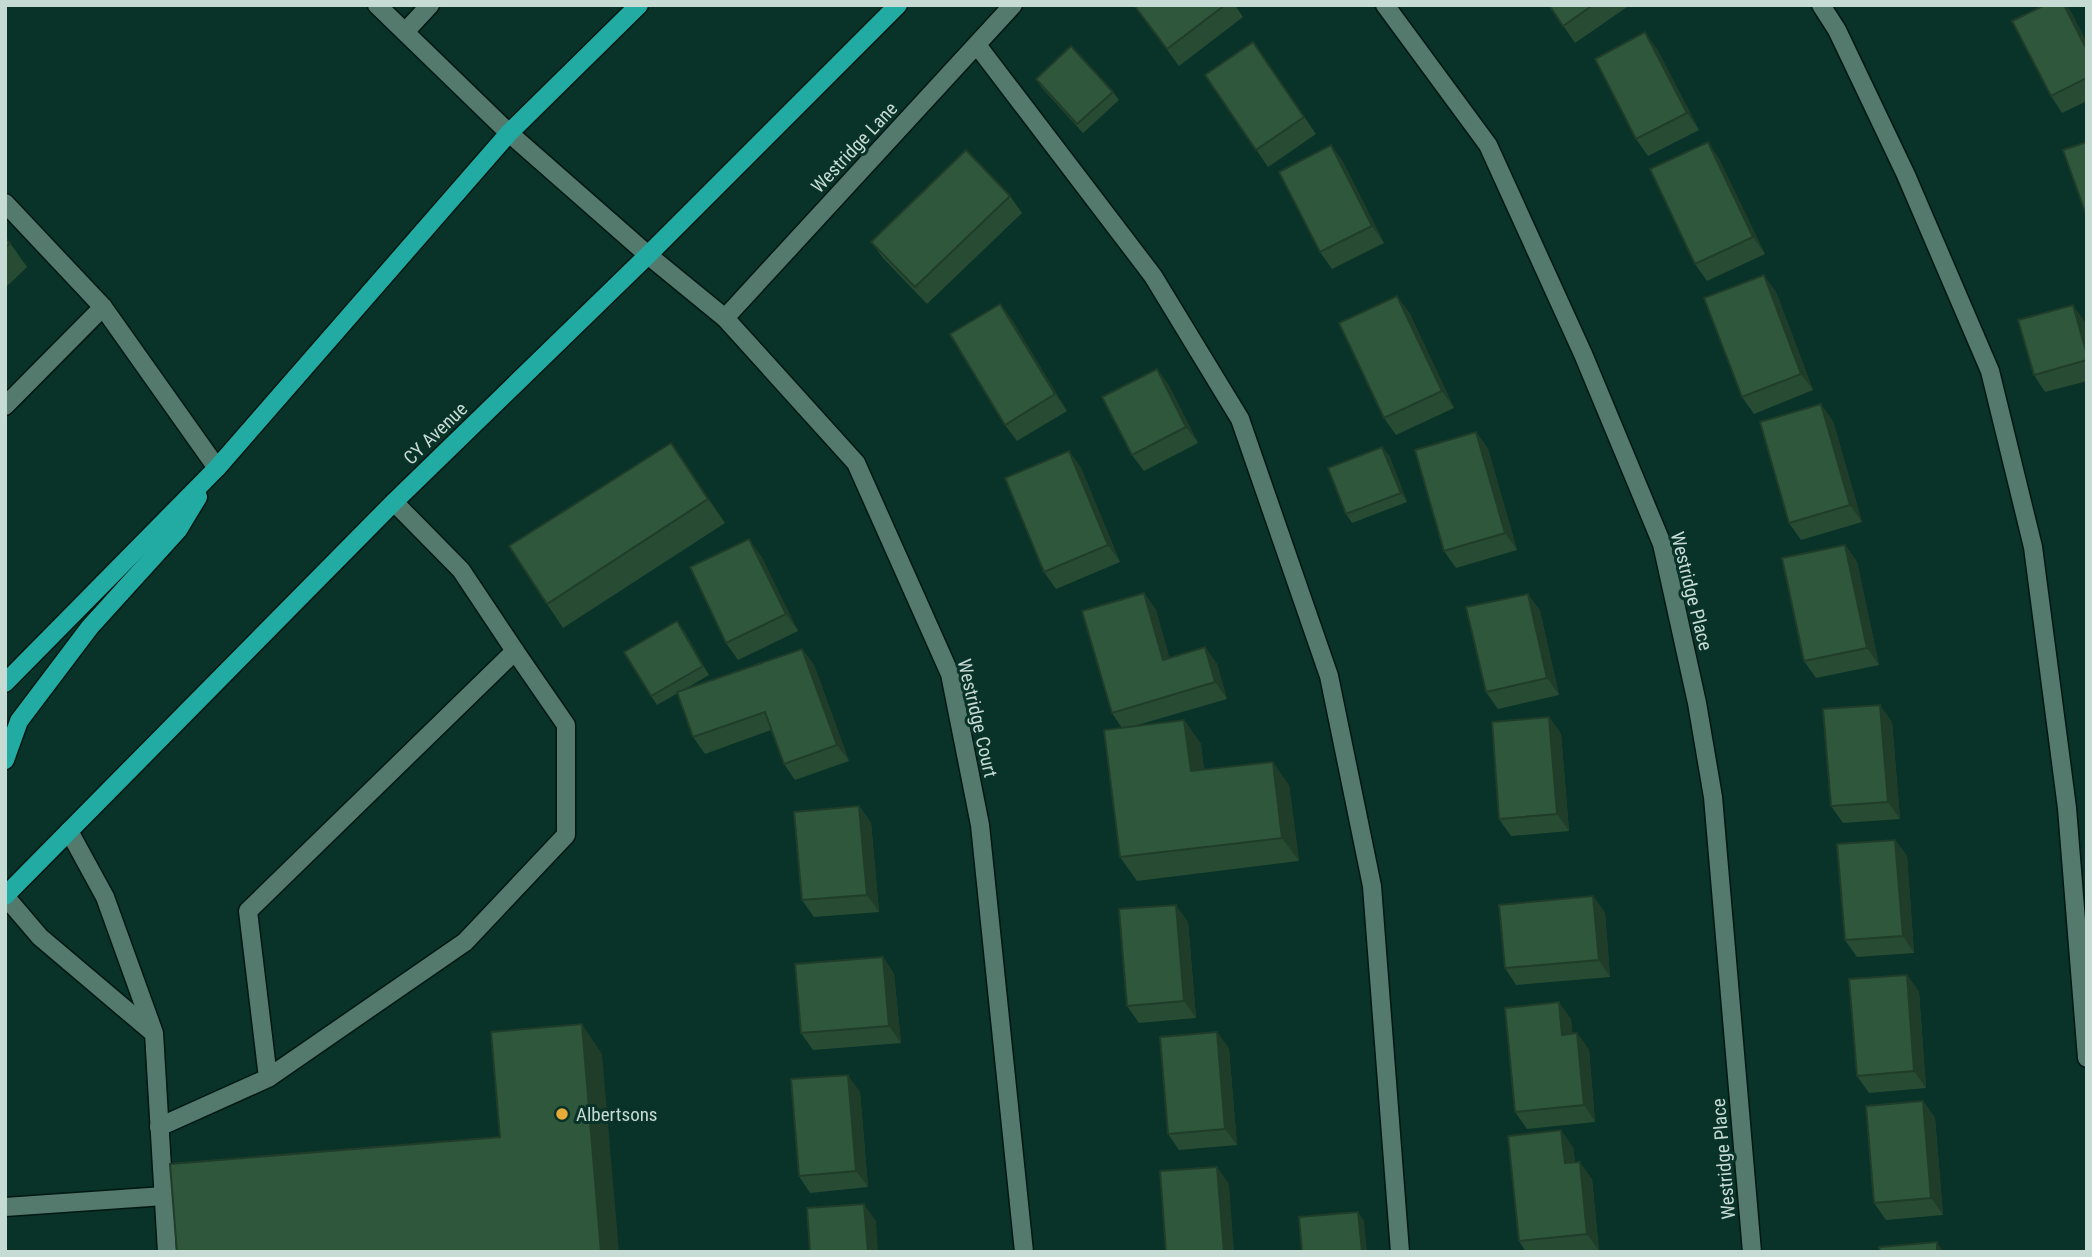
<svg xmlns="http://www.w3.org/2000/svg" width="2092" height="1257" viewBox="0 0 2092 1257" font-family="'Roboto Condensed',sans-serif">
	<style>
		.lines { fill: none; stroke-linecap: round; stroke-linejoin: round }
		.minor-casing { stroke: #001811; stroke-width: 21 }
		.major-casing { stroke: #001811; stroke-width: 21 }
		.minor { stroke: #537a6d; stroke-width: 18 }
		.major { stroke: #21aba2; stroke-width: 18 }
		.wall { fill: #284b34 }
		.shaded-wall { fill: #203d2a }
		.building { fill: #2e573c; stroke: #203d2a; stroke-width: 2 }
		.poi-dot { fill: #e7ac37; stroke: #093228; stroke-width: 2.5 }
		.labels { text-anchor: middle; stroke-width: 6; stroke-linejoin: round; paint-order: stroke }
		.street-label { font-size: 19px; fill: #c6dbd3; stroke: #093228 }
		.poi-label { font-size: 19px; fill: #c6dbd3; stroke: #093228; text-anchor: start }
	</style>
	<rect width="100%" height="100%" fill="#093228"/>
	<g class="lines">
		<defs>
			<g id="minor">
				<polyline points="377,5 509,133 648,255 725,318 856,463 950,674 980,825 1024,1252"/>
				<polyline points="1385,5 1488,145 1583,354 1662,544 1697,703 1713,797 1752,1252"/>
				<polyline points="1821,5 1837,30 1906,175 1990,371 2033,547 2067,808 2087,1058"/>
				<polyline points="405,32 430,5"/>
				<polyline points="977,45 1153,276 1240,419 1329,676 1372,886 1400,1252"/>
				<polyline points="5,203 103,307 217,468"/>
				<polyline points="725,318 1013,5"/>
				<polyline points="5,406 103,307"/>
				<polyline points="394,502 461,570 515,651"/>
				<polyline points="69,831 105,897 154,1033 167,1252"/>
				<polyline points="5,896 40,937 151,1031"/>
				<polyline points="159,1127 268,1078 248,911 515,651 566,725 566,835 465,942 268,1078"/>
				<polyline points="5,1207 164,1196"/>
			</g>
			<g id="major">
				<polyline points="5,683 217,468 509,133 639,5"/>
				<polyline points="5,760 19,721 90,627 178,530 198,497"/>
				<polyline points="5,896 394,502 648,255 898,5"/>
			</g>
		</defs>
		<use href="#minor" class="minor-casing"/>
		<use href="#major" class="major-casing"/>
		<use href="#minor" class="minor"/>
		<use href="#major" class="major"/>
	</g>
	<g class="wall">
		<polygon points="1134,5 1235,5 1243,17 1179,66"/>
		<polygon points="1549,5 1630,5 1575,43"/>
		<polygon points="2045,5 2066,5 2072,14 2087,43 2087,101 2062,113 2051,96"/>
		<polygon points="1253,42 1316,134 1268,167 1205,75"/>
		<polygon points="1657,49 1699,130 1648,156 1636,139"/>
		<polygon points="1036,79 1113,92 1119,100 1083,133 1042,88"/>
		<polygon points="1708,142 1719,159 1765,254 1707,281 1695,264"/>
		<polygon points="1331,145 1343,162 1384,243 1332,269 1320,252"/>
		<polygon points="1010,196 1022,213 927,304 883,258 871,242"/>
		<polygon points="5,238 10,243 27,267 5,288"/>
		<polygon points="1776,292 1813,390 1754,414 1742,397"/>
		<polygon points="1000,304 1012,320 1067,411 1017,441 1005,425"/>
		<polygon points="1409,312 1454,408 1396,435 1384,418"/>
		<polygon points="2085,322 2087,330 2087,381 2045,392 2034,375"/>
		<polygon points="1157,369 1169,386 1198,443 1144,471 1132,455"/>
		<polygon points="1833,421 1862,522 1801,540 1789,523"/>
		<polygon points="1476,432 1488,449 1517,550 1456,568 1444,551"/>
		<polygon points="671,443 725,523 563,628 547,604"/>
		<polygon points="1069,451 1081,468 1120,562 1056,589 1044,572"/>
		<polygon points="1389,455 1407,502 1352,523 1346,514"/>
		<polygon points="1845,545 1857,562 1879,665 1816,678 1804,661"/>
		<polygon points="761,556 798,631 738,660 726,643"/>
		<polygon points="1144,593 1156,610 1169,658 1205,647 1217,664 1227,699 1134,726 1184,720 1201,744 1204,770 1289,785 1299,861 1137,881 1120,857 1122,728 1112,713"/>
		<polygon points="1528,594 1540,611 1559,695 1498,709 1486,692"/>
		<polygon points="677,621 709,675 680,692 802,649 814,665 849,761 795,780 784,764 771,730 705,754 693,737 678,693 657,705 651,696"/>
		<polygon points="1549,717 1561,734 1569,831 1511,836 1499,819"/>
		<polygon points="1892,722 1900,819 1843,823 1831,806"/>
		<polygon points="859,806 871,823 879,912 814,917 802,900"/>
		<polygon points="1895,840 1907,856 1914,953 1857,957 1845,940"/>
		<polygon points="1593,896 1605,913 1610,977 1516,985 1505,968"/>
		<polygon points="1188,922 1196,1018 1139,1023 1127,1006"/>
		<polygon points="883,957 894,974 901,1043 813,1050 801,1033"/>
		<polygon points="1907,975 1919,992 1926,1088 1869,1093 1857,1076"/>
		<polygon points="1571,1019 1572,1034 1577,1033 1589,1050 1595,1122 1527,1129 1515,1112"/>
		<polygon points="1217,1032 1229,1049 1237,1145 1179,1150 1168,1134"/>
		<polygon points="860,1092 868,1187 810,1193 799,1176"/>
		<polygon points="1923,1101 1935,1118 1943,1215 1886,1220 1874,1203"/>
		<polygon points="1573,1147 1575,1162 1592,1179 1599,1251 1526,1252 1519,1241"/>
	</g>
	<g class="shaded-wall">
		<polygon points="2064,5 2066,5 2072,14 2087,43 2087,50"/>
		<polygon points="1645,32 1657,49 1699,130 1687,113"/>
		<polygon points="1708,142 1719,159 1765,254 1753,237"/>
		<polygon points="1331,145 1343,162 1384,243 1372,226"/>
		<polygon points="1764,275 1776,292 1813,390 1801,374"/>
		<polygon points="1397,296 1409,312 1454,408 1442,391"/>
		<polygon points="1000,304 1012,320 1067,411 1055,394"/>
		<polygon points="2073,305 2085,322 2087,330 2087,355"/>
		<polygon points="1157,369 1169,386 1198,443 1186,427"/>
		<polygon points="1821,404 1833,421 1862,522 1850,505"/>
		<polygon points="1476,432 1488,449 1517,550 1505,533"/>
		<polygon points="671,443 688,467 725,523 708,499"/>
		<polygon points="1382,447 1389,455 1407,502 1401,493"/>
		<polygon points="1069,451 1081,468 1120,562 1108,545"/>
		<polygon points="749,539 761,556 798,631 786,614"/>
		<polygon points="1845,545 1857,562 1879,665 1867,648"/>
		<polygon points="1144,593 1156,610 1175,677 1163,660"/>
		<polygon points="1528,594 1540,611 1559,695 1547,678"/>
		<polygon points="677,621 684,630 709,675 703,666"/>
		<polygon points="1205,647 1217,664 1227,699 1215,682"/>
		<polygon points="802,649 814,665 849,761 837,745"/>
		<polygon points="1880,705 1892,722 1900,819 1888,802"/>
		<polygon points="1549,717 1561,734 1569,831 1557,814"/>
		<polygon points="1184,720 1201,744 1207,795 1191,771"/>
		<polygon points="1273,762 1289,785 1299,861 1282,838"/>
		<polygon points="859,806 871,823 879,912 867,895"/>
		<polygon points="1895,840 1907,856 1914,953 1903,936"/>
		<polygon points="1593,896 1605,913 1610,977 1599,960"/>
		<polygon points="1176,905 1188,922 1196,1018 1184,1001"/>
		<polygon points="883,957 894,974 901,1043 889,1026"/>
		<polygon points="1907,975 1919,992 1926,1088 1914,1071"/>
		<polygon points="1559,1002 1571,1019 1574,1052 1562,1035"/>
		<polygon points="582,1024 602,1054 619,1252 601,1252"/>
		<polygon points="1217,1032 1229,1049 1237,1145 1225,1129"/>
		<polygon points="1577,1033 1589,1050 1595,1122 1584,1105"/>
		<polygon points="848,1075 860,1092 868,1187 856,1171"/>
		<polygon points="1923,1101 1935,1118 1943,1215 1931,1198"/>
		<polygon points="1561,1130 1573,1147 1577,1180 1565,1163"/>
		<polygon points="1580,1162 1592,1179 1599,1251 1587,1234"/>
		<polygon points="1217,1167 1229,1184 1234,1252 1224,1252"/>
		<polygon points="864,1204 876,1221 878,1252 868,1252"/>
		<polygon points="1358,1212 1364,1221 1367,1252 1362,1252"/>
		<polygon points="1937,1242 1943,1252 1937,1252"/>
	</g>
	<g class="building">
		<polygon points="1134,5 1225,5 1167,49"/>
		<polygon points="1549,5 1593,5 1563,26"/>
		<polygon points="2045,5 2064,5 2087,50 2087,78 2051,96 2012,21"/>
		<polygon points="1645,32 1687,113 1636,139 1595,59"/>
		<polygon points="1253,42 1304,117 1256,150 1205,75"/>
		<polygon points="1071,46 1113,92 1077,124 1036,79"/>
		<polygon points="1708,142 1753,237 1695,264 1650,169"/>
		<polygon points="2087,142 2087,217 2063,150"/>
		<polygon points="1331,145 1372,226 1320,252 1279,172"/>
		<polygon points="966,150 1010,196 915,287 871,242"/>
		<polygon points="5,238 10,243 5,248"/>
		<polygon points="1764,275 1801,374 1742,397 1704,298"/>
		<polygon points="1397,296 1442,391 1384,418 1339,323"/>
		<polygon points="1000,304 1055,394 1005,425 950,334"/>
		<polygon points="2073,305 2087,355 2087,360 2034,375 2018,320"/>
		<polygon points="1157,369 1186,427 1132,455 1102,397"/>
		<polygon points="1821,404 1850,505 1789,523 1760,422"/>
		<polygon points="1476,432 1505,533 1444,551 1415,450"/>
		<polygon points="671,443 708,499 547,604 509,546"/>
		<polygon points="1382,447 1401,493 1346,514 1328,468"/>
		<polygon points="1069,451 1108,545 1044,572 1005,478"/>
		<polygon points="749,539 786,614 726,643 690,567"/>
		<polygon points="1845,545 1867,648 1804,661 1782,558"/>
		<polygon points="1144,593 1163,660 1205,647 1215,682 1112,713 1082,611"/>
		<polygon points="1528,594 1547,678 1486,692 1466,607"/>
		<polygon points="677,621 703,666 651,696 624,652"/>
		<polygon points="802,649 837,745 784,764 765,712 693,737 677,692"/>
		<polygon points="1880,705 1888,802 1831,806 1823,709"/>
		<polygon points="1549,717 1557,814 1499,819 1492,722"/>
		<polygon points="1184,720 1191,771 1273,762 1282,838 1120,857 1104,730"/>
		<polygon points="859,806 867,895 802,900 794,812"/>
		<polygon points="1895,840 1903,936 1845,940 1837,844"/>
		<polygon points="1593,896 1599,960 1505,968 1499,905"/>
		<polygon points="1176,905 1184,1001 1127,1006 1119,909"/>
		<polygon points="883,957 889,1026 801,1033 795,964"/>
		<polygon points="1907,975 1914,1071 1857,1076 1849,979"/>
		<polygon points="1559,1002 1562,1035 1577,1033 1584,1105 1515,1112 1505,1008"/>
		<polygon points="582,1024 601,1252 177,1252 170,1164 500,1137 491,1032"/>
		<polygon points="1217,1032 1225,1129 1168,1134 1160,1037"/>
		<polygon points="848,1075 856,1171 799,1176 791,1079"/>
		<polygon points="1923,1101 1931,1198 1874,1203 1866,1106"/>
		<polygon points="1561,1130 1565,1163 1580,1162 1587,1234 1519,1241 1508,1136"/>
		<polygon points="1217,1167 1224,1252 1166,1252 1160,1171"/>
		<polygon points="864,1204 868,1252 810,1252 807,1208"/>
		<polygon points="1358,1212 1362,1252 1302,1252 1299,1217"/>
		<polygon points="1937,1242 1937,1252 1880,1252 1879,1247"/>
	</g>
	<circle class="poi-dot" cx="562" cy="1114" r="7"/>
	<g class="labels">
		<g class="street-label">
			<text transform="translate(854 147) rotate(-47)" y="7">Westridge Lane</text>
			<text transform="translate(435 433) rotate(-44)" y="7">CY Avenue</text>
			<text transform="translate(1692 591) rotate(76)" y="7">Westridge Place</text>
			<text transform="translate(978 718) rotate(77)" y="7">Westridge Court</text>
			<text transform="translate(1723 1159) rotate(-95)" y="7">Westridge Place</text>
		</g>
		<g class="poi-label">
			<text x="576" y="1121">Albertsons</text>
		</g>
	</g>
	<rect width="2092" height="1257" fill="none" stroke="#c6dbd3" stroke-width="14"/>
</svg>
